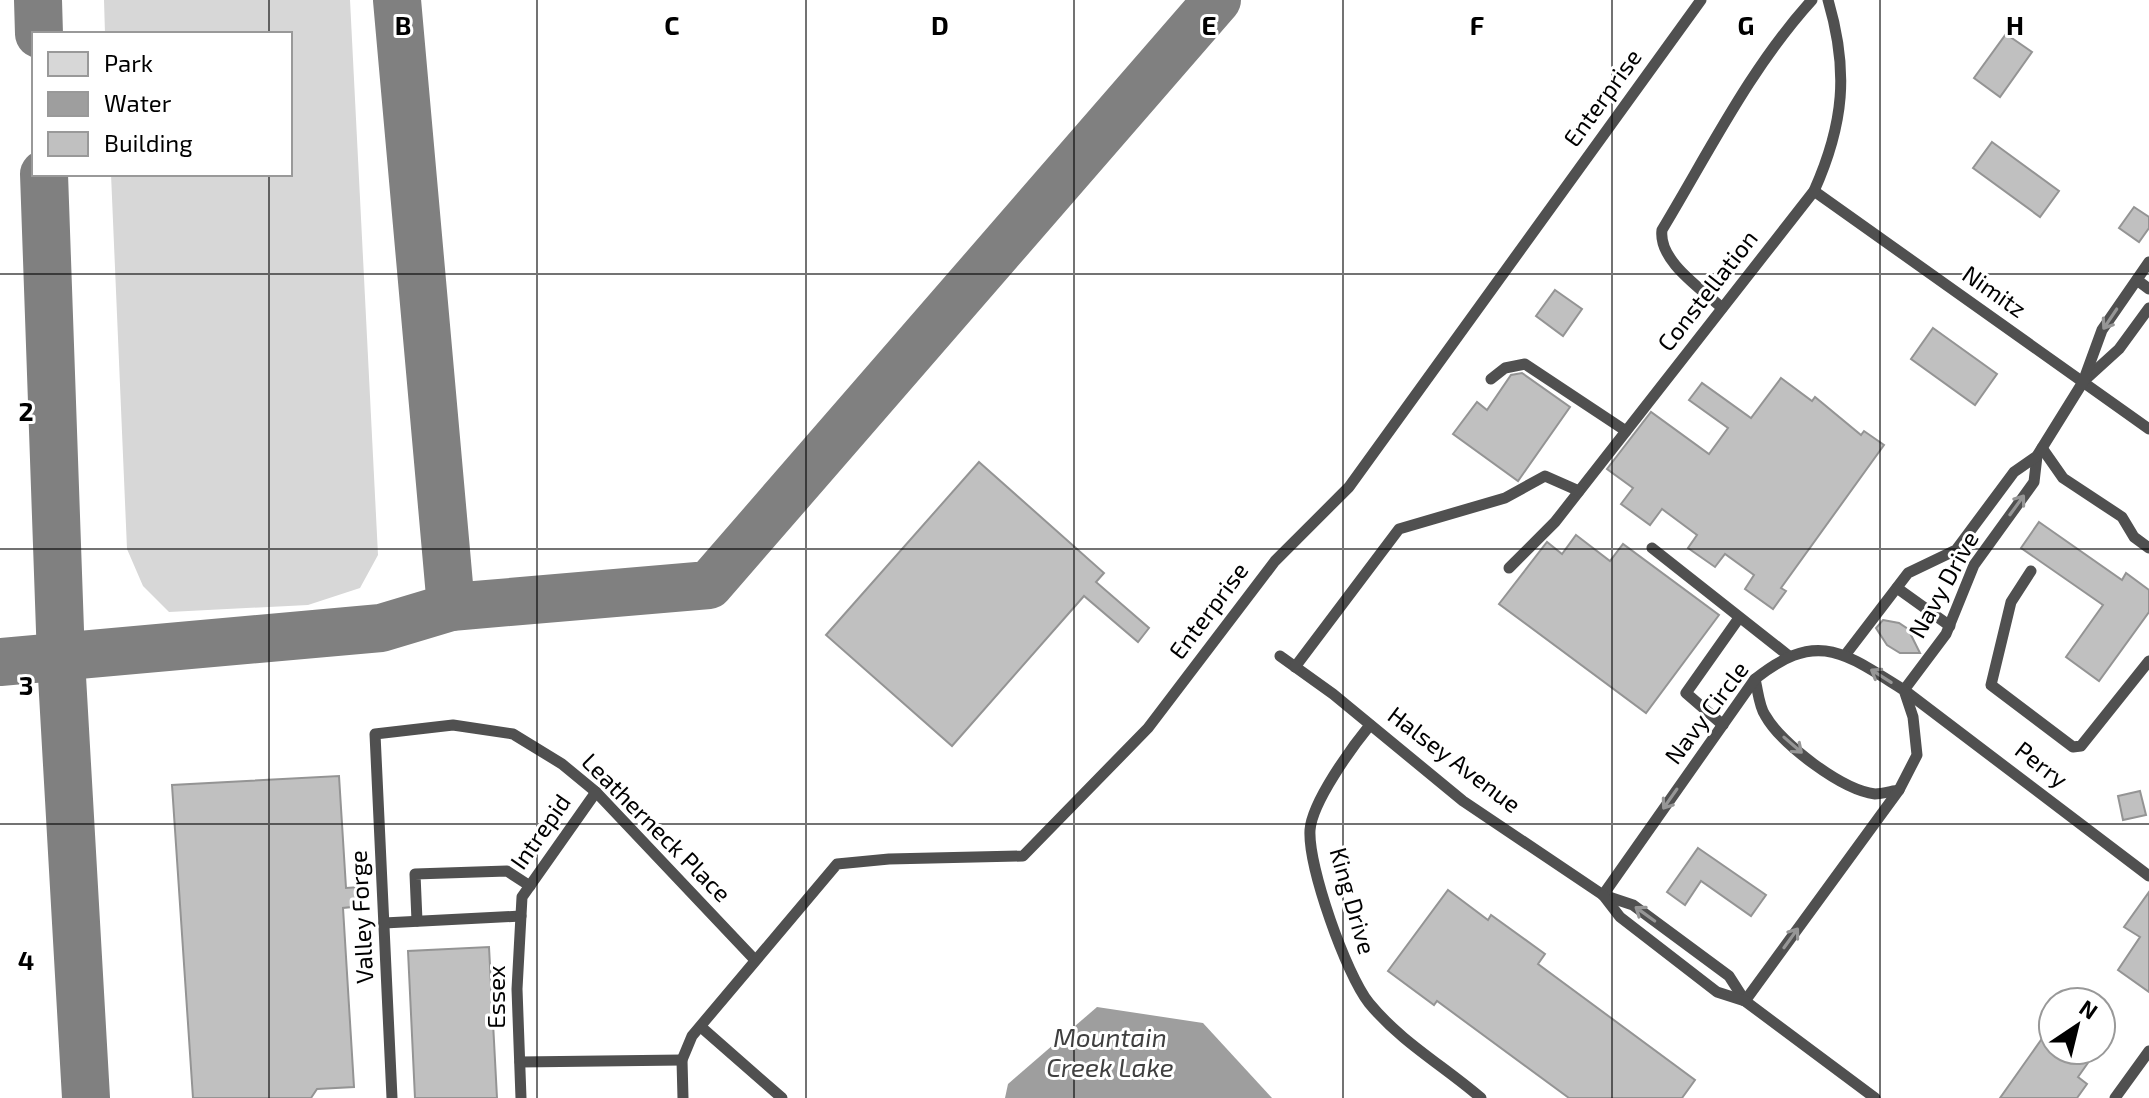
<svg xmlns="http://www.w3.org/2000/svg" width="2149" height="1098" viewBox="0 0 2149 1098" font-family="'Exo 2',sans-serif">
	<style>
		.green { fill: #d7d7d7 }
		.water { fill: #9e9e9e }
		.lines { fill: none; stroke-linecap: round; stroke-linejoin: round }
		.taxiway { stroke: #808080; stroke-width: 48 }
		.building { fill: #c0c0c0; stroke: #949494; stroke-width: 2 }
		.lane { stroke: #505050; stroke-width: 11 }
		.oneway { stroke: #969696 }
		.grid { fill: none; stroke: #000; stroke-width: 2; stroke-opacity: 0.55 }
		.labels { text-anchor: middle; stroke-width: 6; stroke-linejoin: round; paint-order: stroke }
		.street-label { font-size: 24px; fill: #000; stroke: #fff }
		.water-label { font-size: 26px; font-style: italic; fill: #3f3f3f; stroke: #fff }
		.grid-label { font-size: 26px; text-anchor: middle; font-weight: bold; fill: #000; stroke: #fff; stroke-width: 6; stroke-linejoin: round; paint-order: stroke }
	</style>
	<rect width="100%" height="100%" fill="#fff"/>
	<polygon class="green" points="104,0 350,0 378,555 360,588 308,605 169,612 143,586 127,549 111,174 290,174 290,34 105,34"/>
	<polygon class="water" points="1097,1007 1203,1023 1272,1098 1005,1098 1008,1084"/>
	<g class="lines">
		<g class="taxiway">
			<polyline points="38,0 39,34"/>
			<polyline points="44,174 61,659 86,1098"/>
			<polyline points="451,607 709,585 1217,0"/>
			<polyline points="0,662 381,628 451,607 397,0"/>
		</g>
	</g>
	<g class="building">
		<polygon points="2006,34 2032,52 2000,97 1974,78"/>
		<polygon points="1992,142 2059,191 2040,217 1973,168"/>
		<polygon points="2134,207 2149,217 2149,228 2139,242 2119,228"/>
		<polygon points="1555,290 1582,309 1563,336 1536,316"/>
		<polygon points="1933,328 1997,374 1975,405 1911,359"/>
		<polygon points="1522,373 1570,407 1518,481 1453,434 1477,402 1487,410 1511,375"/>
		<polygon points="1781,378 1812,401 1815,397 1861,435 1864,431 1884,445 1781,588 1786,591 1773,609 1745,589 1754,575 1725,554 1715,567 1688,548 1697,535 1662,509 1650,525 1621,504 1633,488 1607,469 1651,412 1709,454 1728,428 1689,400 1702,383 1751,418"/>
		<polygon points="979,462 1104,573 1096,582 1149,628 1138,642 1084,596 952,746 826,635"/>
		<polygon points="2039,522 2122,580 2126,573 2149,590 2149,612 2099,681 2066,657 2103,605 2021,548"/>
		<polygon points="1576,535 1610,561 1623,544 1719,615 1646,713 1499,604 1547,542 1562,554"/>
		<polygon points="1883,620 1899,623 1908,629 1920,653 1900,653 1887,645 1876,628"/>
		<polygon points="339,776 346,888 360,887 361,906 343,908 354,1087 317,1089 311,1098 193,1098 172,785"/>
		<polygon points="2140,791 2146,815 2123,820 2118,796"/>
		<polygon points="1698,848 1766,895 1751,916 1701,881 1685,905 1667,892"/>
		<polygon points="1448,890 1488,920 1491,915 1545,954 1538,964 1695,1080 1682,1098 1569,1098 1437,1001 1434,1005 1388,971"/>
		<polygon points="2149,892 2149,992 2118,970 2140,937 2124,927"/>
		<polygon points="489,947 497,1098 415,1098 408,951"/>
		<polygon points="2053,1023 2053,1050 2097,1050 2078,1077 2087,1084 2077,1098 2000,1098"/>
	</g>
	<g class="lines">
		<g class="lane">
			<polyline points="1814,191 2149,429"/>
			<polyline points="2137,280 2149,289"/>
			<path d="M1722,308C1702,289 1658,261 1662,230C1709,152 1751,67 1812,0"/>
			<polyline points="1491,379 1505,368 1525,364 1626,431"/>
			<polyline points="2086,379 2119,349 2149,308"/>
			<polyline points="2042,448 2063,478 2122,517 2134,537 2149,548"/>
			<polyline points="2037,456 2034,482 1974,565 1946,634 1904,690 2149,876"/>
			<polyline points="1652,548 1789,656"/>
			<path d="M1509,568L1555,522L1814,191C1844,124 1849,71 1828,0"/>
			<polyline points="2031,571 2011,602 1991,685 2073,747 2081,746 2149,661"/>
			<polyline points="1897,588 1950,626"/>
			<polyline points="1846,654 1908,573 1956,550 2014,472 2037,456 2083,382 2102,330 2149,262"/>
			<polyline points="1280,656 1333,694 1463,801 1603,895 1633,905 1729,976 1745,1001"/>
			<polyline points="1295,667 1399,529 1505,498 1545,476 1579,491"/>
			<path d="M1755,679C1758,691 1759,706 1765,715C1781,744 1842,790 1875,794C1882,794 1892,791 1899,790"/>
			<path d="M1370,725C1352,747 1312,802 1310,830C1308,867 1346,974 1369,1003C1401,1042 1444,1066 1481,1098"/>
			<polyline points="1723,725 1686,693 1739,618"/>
			<path d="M1603,895L1755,679C1818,629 1844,653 1904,690L1913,717L1917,755L1899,790L1745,1001"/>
			<polyline points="1603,895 1620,917 1717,992 1745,1001 1875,1098"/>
			<polyline points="417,921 415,874 507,871 530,886"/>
			<polyline points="384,923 521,916"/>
			<polyline points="701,1027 782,1098"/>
			<polyline points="520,1062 682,1060"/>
			<polyline points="392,1098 375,734 453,725 513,734 562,764 596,792 755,960"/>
			<polyline points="521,1098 517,989 522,897 596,792"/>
			<polyline points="683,1098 682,1060 692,1036 837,864 889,859 1023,856 1148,728 1275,561 1349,487 1701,0"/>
			<polyline points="2115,1098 2149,1051"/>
		</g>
	</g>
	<defs><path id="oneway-shaft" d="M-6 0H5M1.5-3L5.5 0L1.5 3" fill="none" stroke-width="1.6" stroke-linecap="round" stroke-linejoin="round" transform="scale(2)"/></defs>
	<g class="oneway">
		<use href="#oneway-shaft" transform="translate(2110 319) rotate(124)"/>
		<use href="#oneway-shaft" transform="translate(2017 505) rotate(-54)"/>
		<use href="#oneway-shaft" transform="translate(1881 676) rotate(-148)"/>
		<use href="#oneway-shaft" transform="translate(1793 745) rotate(41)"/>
		<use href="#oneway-shaft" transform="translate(1670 799) rotate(125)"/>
		<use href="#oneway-shaft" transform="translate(1645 914) rotate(-144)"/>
		<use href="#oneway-shaft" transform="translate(1791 938) rotate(-54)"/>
	</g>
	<path class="grid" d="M269,0V34M537,0V1098M806,0V1098M1074,0V1098M1343,0V1098M1612,0V1098M1880,0V1098M269,174V1098M0,274H2149M0,549H2149M0,824H2149"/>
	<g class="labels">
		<g class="street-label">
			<text transform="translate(1603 98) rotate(-54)" y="8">Enterprise</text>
			<text transform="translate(1708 291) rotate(-52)" y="8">Constellation</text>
			<text transform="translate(1994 292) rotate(35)" y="8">Nimitz</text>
			<text transform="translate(1944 585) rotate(-61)" y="8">Navy Drive</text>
			<text transform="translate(1209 611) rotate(-53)" y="8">Enterprise</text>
			<text transform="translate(1707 713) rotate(-53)" y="8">Navy Circle</text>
			<text transform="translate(1454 760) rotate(37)" y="8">Halsey Avenue</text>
			<text transform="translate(2041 765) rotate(38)" y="8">Perry</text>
			<text transform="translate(656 828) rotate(45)" y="8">Leatherneck Place</text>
			<text transform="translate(541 832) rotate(-55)" y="8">Intrepid</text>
			<text transform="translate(1352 901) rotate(74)" y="8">King Drive</text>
			<text transform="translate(362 917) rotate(-93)" y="8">Valley Forge</text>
			<text transform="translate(497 997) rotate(-90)" y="8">Essex</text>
		</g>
		<g class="water-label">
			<text x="1110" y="1047">Mountain<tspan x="1110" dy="30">Creek Lake</tspan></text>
		</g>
	</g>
	<g class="grid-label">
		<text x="403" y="35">B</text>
		<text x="672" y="35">C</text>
		<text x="940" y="35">D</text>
		<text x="1209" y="35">E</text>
		<text x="1477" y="35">F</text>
		<text x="1746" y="35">G</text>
		<text x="2015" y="35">H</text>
		<text x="26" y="421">2</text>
		<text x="26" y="695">3</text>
		<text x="26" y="970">4</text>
	</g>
	<rect x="32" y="32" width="260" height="144" fill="#ffffff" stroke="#999999" stroke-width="2"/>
	<rect x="48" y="52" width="40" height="24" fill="#d7d7d7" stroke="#999999" stroke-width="2"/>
	<text x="104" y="72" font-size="24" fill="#000000">Park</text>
	<rect x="48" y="92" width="40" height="24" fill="#9e9e9e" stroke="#999999" stroke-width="2"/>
	<text x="104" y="112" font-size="24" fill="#000000">Water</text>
	<rect x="48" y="132" width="40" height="24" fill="#c0c0c0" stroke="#999999" stroke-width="2"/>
	<text x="104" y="152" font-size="24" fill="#000000">Building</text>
	<g transform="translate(2077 1026) rotate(35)"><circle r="38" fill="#ffffff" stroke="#999999" stroke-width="2"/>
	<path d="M0-6L14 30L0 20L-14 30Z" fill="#000000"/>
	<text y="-12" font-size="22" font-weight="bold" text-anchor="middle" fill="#000000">N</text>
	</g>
</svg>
